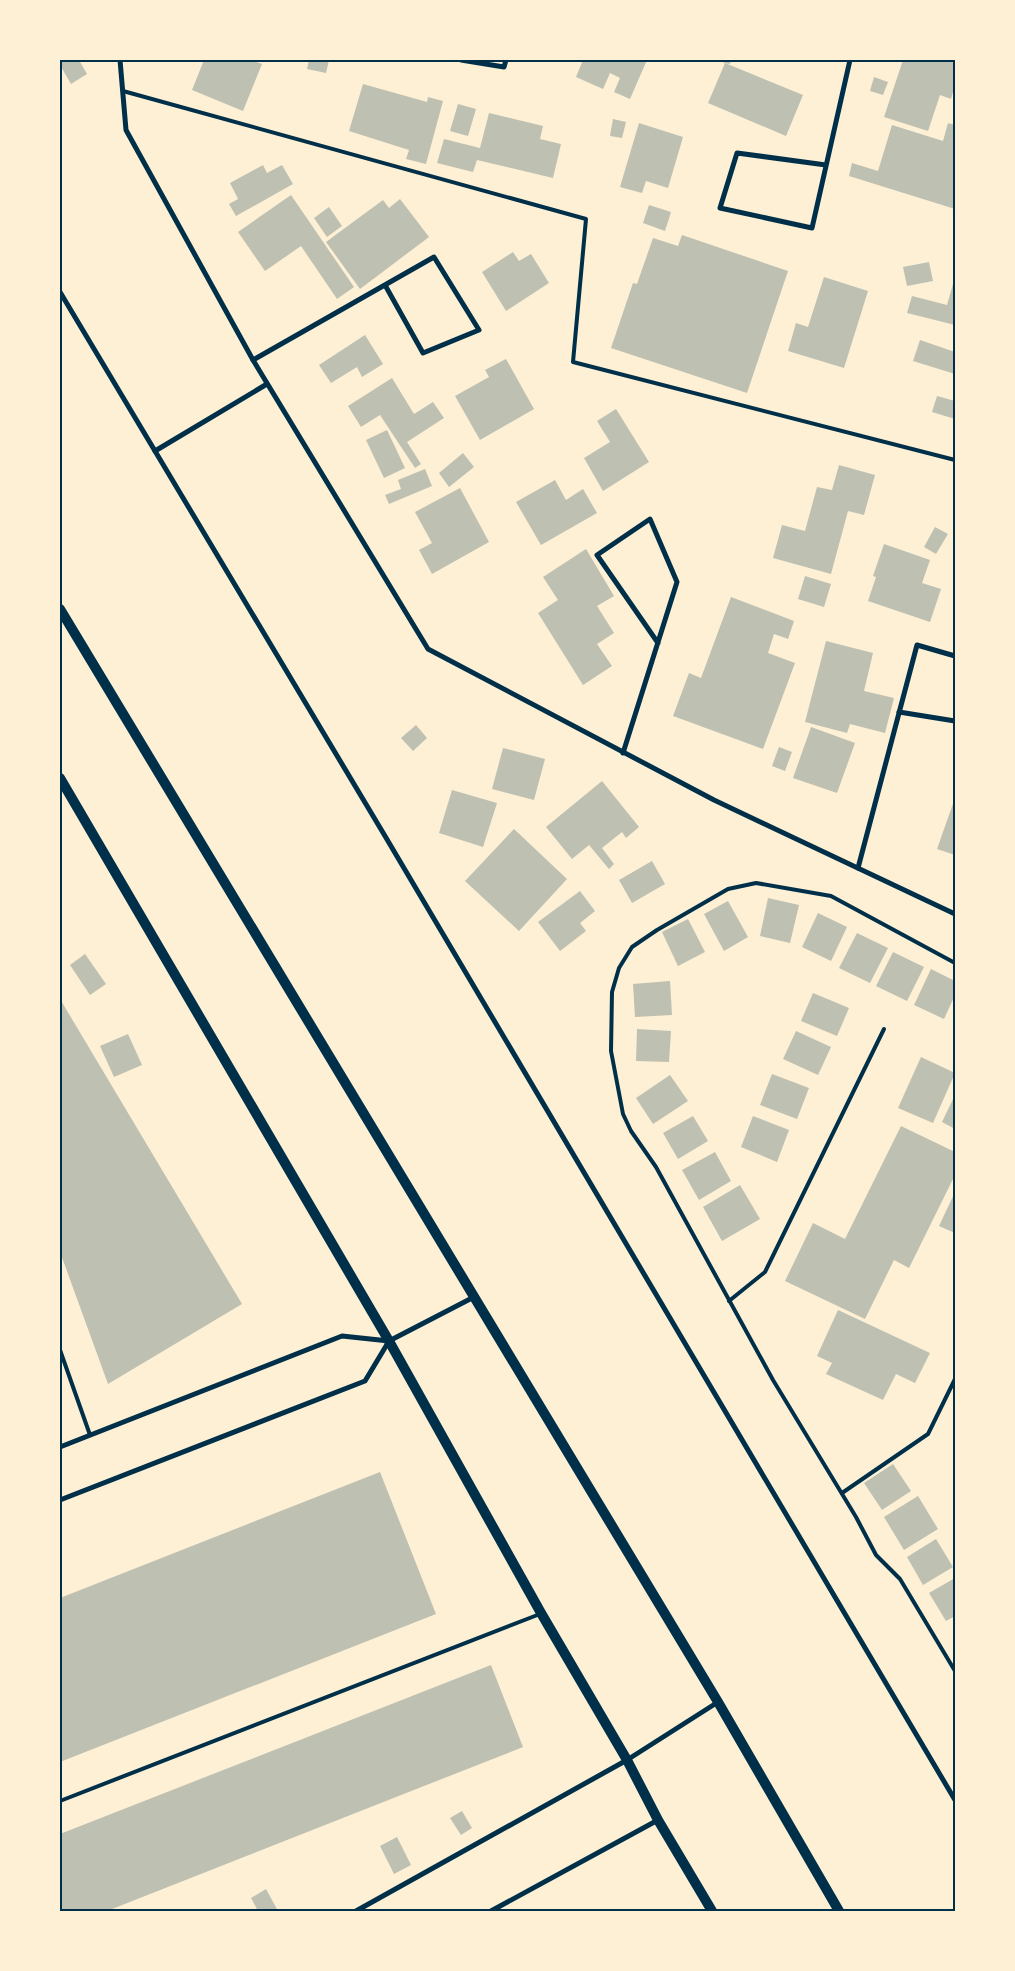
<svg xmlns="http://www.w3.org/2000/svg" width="1015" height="1971" viewBox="0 0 1015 1971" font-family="Manrope,sans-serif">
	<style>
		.building { fill: #bec0b2 }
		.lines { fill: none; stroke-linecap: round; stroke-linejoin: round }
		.service { stroke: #003049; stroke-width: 4 }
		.minor { stroke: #003049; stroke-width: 5 }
		.secondary { stroke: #003049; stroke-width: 10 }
		.neatline { fill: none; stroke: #003049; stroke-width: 2 }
	</style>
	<rect width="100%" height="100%" fill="#fdf0d5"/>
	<g class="building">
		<polygon points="60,60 79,60 87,74 71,84 60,65"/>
		<polygon points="204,60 251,60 262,64 243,111 192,90"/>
		<polygon points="309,60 329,60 326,73 307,69"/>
		<polygon points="583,60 647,60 630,99 614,92 620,78 610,73 603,89 576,77"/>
		<polygon points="717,60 731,60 730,64 725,63 803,95 786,136 708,103 725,63"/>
		<polygon points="903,60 955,60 955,85 951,99 940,95 928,131 884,117"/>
		<polygon points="874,77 888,82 883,95 870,91"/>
		<polygon points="363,84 427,102 428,97 443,101 426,164 406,159 409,150 349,131"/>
		<polygon points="458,104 476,109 468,136 450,131"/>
		<polygon points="489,113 543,126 540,139 561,144 553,178 477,160 473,172 437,163 444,139 480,148"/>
		<polygon points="613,119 626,122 622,138 610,136"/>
		<polygon points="639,123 683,137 668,188 646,181 642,193 620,187"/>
		<polygon points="948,123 955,125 955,209 849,176 852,163 878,171 892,125 943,141"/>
		<polygon points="263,165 267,173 282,165 293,184 236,216 229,204 238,199 230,183"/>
		<polygon points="291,195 354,287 337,299 301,246 265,271 238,232"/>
		<polygon points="400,199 429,237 360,289 326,242 383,200 389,208"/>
		<polygon points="649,205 671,212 665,231 643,223"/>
		<polygon points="329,207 342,226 327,237 314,218"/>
		<polygon points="682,235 788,271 747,393 611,348 633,283 637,284 653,238 678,246"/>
		<polygon points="513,252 519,261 531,254 549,283 506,311 482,272"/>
		<polygon points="929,262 933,281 907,286 903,267"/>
		<polygon points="824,277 868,291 844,368 788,351 796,323 808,327"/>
		<polygon points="955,277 955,325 907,313 912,296 947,305"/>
		<polygon points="365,335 383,364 362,377 357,367 331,383 319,365"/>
		<polygon points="920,340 955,352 955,374 913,361"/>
		<polygon points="506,359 534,409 480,440 455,396 489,377 485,370"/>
		<polygon points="392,378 414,414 433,402 444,418 407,442 421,464 415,468 380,415 361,427 348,406"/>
		<polygon points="937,396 955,401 955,419 932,412"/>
		<polygon points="616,409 649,462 603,491 584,458 610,442 597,421"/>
		<polygon points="387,430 405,468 384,478 366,440"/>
		<polygon points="463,453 474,467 449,487 439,473"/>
		<polygon points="839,465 875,475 864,515 848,511 831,574 773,558 782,525 805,531 817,487 832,490"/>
		<polygon points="425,469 432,486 389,504 385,495 401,489 398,480"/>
		<polygon points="555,480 566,500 583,489 597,513 541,545 516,502"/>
		<polygon points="460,488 489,542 432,574 419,550 432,543 415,512"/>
		<polygon points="935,527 948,534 936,554 924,547"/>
		<polygon points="884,544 930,560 922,583 941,589 930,622 868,601 876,577 873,576"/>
		<polygon points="586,549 614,596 597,606 614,633 597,644 612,666 583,685 538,613 558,600 543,577"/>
		<polygon points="805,576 831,584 824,607 798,599"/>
		<polygon points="731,597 794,621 788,639 774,634 768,653 795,663 763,749 673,716 689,673 701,678"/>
		<polygon points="826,641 873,653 864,691 894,698 885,733 850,724 847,733 805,722"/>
		<polygon points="416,725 427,738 413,751 401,738"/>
		<polygon points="811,727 855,743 837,793 793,778"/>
		<polygon points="779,747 792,752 785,771 772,766"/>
		<polygon points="503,748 545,759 534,800 492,789"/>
		<polygon points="602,781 639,827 626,838 622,832 602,848 614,864 609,869 589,845 572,859 546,827"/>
		<polygon points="452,790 497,803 483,847 439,833"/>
		<polygon points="955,798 955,855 937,849"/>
		<polygon points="514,829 567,879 519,931 465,881"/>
		<polygon points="652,861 665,884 632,903 619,880"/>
		<polygon points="580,891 595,911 580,923 586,931 560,951 538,922"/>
		<polygon points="768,898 799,905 790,943 760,936"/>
		<polygon points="728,901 748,937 724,951 704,914"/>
		<polygon points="818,913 847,927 831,961 802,947"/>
		<polygon points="688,919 705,952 678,966 662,932"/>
		<polygon points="857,933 888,948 870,983 839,968"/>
		<polygon points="893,952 924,967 907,1001 876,986"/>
		<polygon points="85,954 106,984 90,995 70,965"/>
		<polygon points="931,969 955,981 955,995 944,1019 914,1005"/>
		<polygon points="670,981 672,1015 635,1017 633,984"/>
		<polygon points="813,993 849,1008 837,1036 801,1021"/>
		<polygon points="60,999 242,1304 108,1384 60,1252"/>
		<polygon points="637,1029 671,1031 669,1062 636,1061"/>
		<polygon points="796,1031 831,1047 818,1075 783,1059"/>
		<polygon points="128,1034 142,1065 114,1077 100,1046"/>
		<polygon points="921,1057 955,1073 933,1123 898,1108"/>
		<polygon points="772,1074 809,1088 797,1119 760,1105"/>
		<polygon points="670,1075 688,1101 653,1124 636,1098"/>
		<polygon points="955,1095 955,1129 942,1122"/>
		<polygon points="693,1116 708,1141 678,1159 663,1133"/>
		<polygon points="753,1116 789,1130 777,1162 741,1147"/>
		<polygon points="901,1126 955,1152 955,1175 909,1268 894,1260 865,1319 785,1281 813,1223 845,1239"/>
		<polygon points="715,1152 731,1181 699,1200 682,1170"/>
		<polygon points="740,1185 760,1219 722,1241 703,1207"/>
		<polygon points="955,1192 955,1233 939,1226"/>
		<polygon points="838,1310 930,1353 915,1383 896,1374 883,1400 826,1374 832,1363 817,1356"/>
		<polygon points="893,1464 911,1491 882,1510 864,1483"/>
		<polygon points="380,1472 436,1614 60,1762 60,1598"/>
		<polygon points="918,1496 938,1529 904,1550 884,1517"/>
		<polygon points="936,1539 953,1567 923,1585 907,1557"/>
		<polygon points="955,1578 955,1616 946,1621 929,1593"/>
		<polygon points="491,1665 523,1747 107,1911 60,1911 60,1834"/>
		<polygon points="462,1811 472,1828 461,1835 450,1818"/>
		<polygon points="397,1837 411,1865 394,1874 380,1846"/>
		<polygon points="266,1889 278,1911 258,1911 251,1898"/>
	</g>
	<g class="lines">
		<g class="service">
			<polyline points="123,91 586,219 573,362 955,460"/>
			<polyline points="955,963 831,896 756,883 728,889 657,930 632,947 619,968 612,992 611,1051 623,1114 631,1131 656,1167 773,1380 856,1517 876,1555 900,1579 955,1671"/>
			<polyline points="729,1301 765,1272 884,1029"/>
			<polyline points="60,1350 90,1435"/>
			<polyline points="842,1493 928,1434 955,1379"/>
			<polyline points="60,1801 540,1614"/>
		</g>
		<g class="minor">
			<polyline points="120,60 126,130 253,360 428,649 714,800 955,914"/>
			<polyline points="461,60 504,67 506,60"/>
			<polyline points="826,165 737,153 720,208 812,228 850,60"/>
			<polyline points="60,292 385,836 955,1800"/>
			<polyline points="253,360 434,257 479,330 423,353 385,285"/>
			<polyline points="155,451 267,384"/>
			<polyline points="899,712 955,721"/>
			<polyline points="623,753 677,582 650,519 597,555 658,643"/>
			<polyline points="858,868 917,645 955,656"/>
			<polyline points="60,1447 342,1336 389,1341"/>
			<polyline points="60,1500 365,1381 389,1341 474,1297"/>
			<polyline points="356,1911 627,1760 718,1702"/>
			<polyline points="491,1911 658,1820"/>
		</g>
		<g class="secondary">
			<polyline points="60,609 718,1702 839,1911"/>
			<polyline points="60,778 389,1341 541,1613 627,1760 658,1820 712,1911"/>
		</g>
	</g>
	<rect width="1015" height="1971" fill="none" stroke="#fdf0d5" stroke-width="122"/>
	<rect x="61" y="61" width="893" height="1849" class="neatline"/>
</svg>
